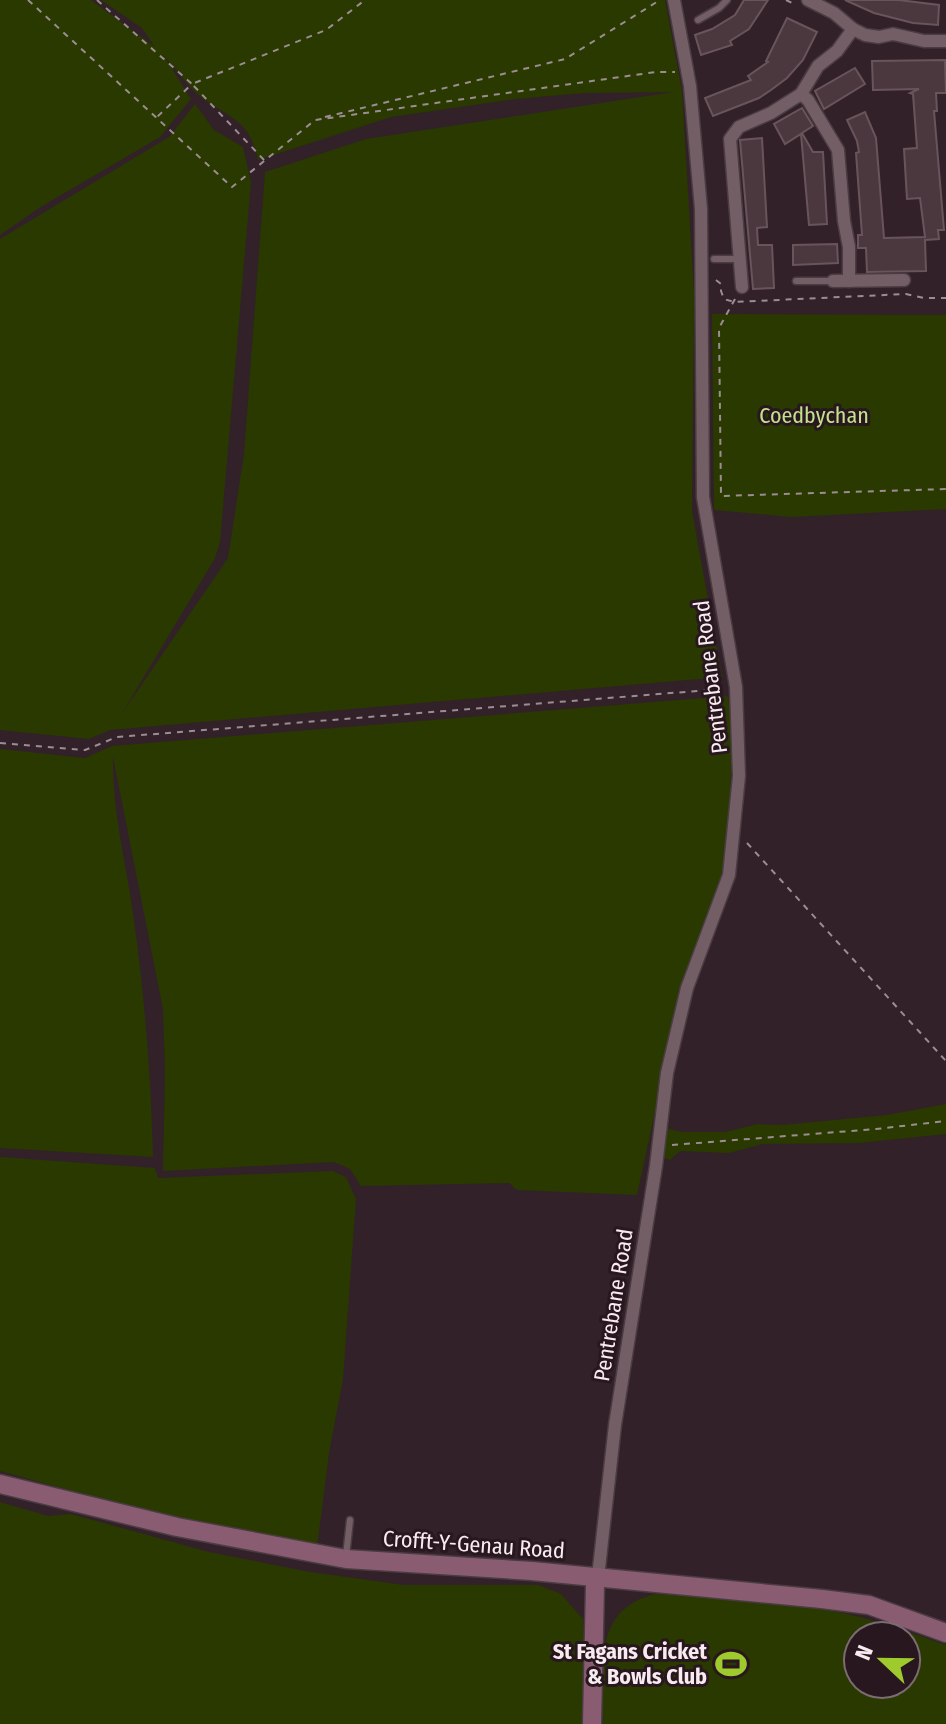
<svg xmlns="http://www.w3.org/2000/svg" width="946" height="1724" viewBox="0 0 946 1724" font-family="'Fira Sans Condensed',sans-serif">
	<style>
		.green { fill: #293900; fill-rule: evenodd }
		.building { fill: #4b383f; stroke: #69545c; stroke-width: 2 }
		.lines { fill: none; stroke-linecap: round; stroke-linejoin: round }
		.lane-casing { stroke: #4a3c42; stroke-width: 9 }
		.street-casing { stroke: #4a3c42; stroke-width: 15 }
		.secondary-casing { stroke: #4a3c42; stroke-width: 21 }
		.path { stroke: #9c8d93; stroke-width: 2; stroke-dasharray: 6 6; stroke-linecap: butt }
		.lane { stroke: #735e66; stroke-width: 6 }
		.street { stroke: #735e66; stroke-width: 12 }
		.secondary { stroke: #8a5c71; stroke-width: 18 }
		.labels { text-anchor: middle; stroke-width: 6; stroke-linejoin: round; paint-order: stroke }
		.park-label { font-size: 22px; fill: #c3e18c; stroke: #28171e }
		.street-label { font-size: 22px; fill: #f8ebf0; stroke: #28171e }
		.poi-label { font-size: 22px; font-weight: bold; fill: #f8ebf0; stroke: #28171e; text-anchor: end }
	</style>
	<rect width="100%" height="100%" fill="#322128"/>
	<g class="green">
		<path d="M0,0H91L155,47L142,28L101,0H665L682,91L694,292L692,511L722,677L110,730L89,739L0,730V239L169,137L195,104L214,130L243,147L251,182L220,542L215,558L123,712L228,558L244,454L265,172L366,139L673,92L584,93L515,99L391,117L258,160C250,120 231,119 202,98C188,87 177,69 164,56L191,99L160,137L39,208L0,235Z"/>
		<polygon points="712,314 946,315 946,509 791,517 714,510"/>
		<path d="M728,696L733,745L724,883L681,992L637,1195L517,1190L509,1183L361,1186L350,1169L334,1162L163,1171L165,1070L163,1009L113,757C112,811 127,867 134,920C145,1000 151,1077 153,1157L0,1148V749L85,758L112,746Z"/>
		<polygon points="946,1104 946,1134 859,1143 762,1144 729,1153 680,1151 670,1160 663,1157 666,1128 681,1132 725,1132 758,1124 782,1125 887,1115"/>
		<polygon points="0,1157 155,1168 158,1178 333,1171 346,1177 356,1199 343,1379 329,1453 317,1548 158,1515 0,1471"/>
		<polygon points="0,1502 48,1516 71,1514 209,1552 310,1572 404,1585 539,1585 561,1594 583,1619 584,1724 0,1724"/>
		<path d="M655,1594C714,1596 775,1599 834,1611C872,1619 909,1632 946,1645V1724H603C604,1671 590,1610 655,1594ZM858,1636H906V1684H858Z"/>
	</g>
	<g class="building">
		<polygon points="744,0 768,0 749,29 730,41 732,45 701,55 695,35 712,29 735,15"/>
		<polygon points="845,0 899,0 939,5 938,25 913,23 874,13"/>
		<polygon points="787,18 817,32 803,60 787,78 771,90 759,98 713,116 705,98 751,80 748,76 768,62 766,61"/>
		<polygon points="945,60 946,93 936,93 937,111 934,111 944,230 938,230 939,239 925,240 926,271 867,272 866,248 858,248 858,235 862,235 856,153 859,152 857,141 847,120 865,112 876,138 884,238 925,237 920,198 907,199 904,149 917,148 913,94 910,93 919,89 873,90 872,61"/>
		<polygon points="855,68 865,84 824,109 815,91"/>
		<polygon points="802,108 813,126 802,133 813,152 823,152 827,224 809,225 801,134 785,144 774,124"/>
		<polygon points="762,138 767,227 757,228 758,245 772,245 774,288 753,289 740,140"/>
		<polygon points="837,244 838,263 793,265 793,245"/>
	</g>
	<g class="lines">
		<defs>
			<g id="lane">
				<polyline points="698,20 719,8 727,0"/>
				<polyline points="714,259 739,259"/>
				<polyline points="796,281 833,281"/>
				<polyline points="346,1556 350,1520"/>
			</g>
			<g id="street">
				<polyline points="808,0 834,13 853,29 865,35 879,37 893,34 924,41 946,41"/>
				<polyline points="801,94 808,100 838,150 844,221 849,247 849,281"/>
				<polyline points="833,281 904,280"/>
				<polyline points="742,287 730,139 739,127 771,113 801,94 818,66 837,51 853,29"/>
				<polyline points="598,1577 615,1425 656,1166 667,1073 687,988 729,875 739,776 736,687 703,497 701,209 690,86 674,0"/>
			</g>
			<g id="secondary">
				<polyline points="0,1484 177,1527 346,1559 532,1571 822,1599 869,1605 946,1633"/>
				<polyline points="592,1724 595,1585 598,1577"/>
			</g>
		</defs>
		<use href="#lane" class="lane-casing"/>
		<use href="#street" class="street-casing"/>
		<use href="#secondary" class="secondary-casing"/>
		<g class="path">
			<polyline points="28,0 232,187 315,120 656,72 675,72"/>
			<polyline points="97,0 192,84 157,117"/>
			<polyline points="786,0 796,5"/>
			<polyline points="325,117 565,59 660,0"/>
			<polyline points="264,160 192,84 326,30 365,0"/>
			<polyline points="716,280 721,284 721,291 724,299 734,302 906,294 924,298 946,298"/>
			<polyline points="735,299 719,328 721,496 946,489"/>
			<polyline points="0,743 85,750 117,737 722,689"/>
			<polyline points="747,843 946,1061"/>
			<polyline points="672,1145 876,1129 946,1121"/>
		</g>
		<use href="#lane" class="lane"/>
		<use href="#street" class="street"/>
		<use href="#secondary" class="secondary"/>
	</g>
	<defs>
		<symbol id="stadium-bare" viewBox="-9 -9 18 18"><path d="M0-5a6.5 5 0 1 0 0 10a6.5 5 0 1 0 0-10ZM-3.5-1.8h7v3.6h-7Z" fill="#9eca2e" stroke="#28171e" stroke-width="2.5" paint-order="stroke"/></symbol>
	</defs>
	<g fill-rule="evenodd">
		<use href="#stadium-bare" x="709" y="1642" width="44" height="44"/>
	</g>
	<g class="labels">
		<g class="park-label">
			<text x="814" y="423">Coedbychan</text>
		</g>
		<g class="street-label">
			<text transform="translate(710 677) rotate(-97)" y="8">Pentrebane Road</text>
			<text transform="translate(613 1305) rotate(-81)" y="8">Pentrebane Road</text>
			<text transform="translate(474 1544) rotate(4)" y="8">Crofft-Y-Genau Road</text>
		</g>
		<g class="poi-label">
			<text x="707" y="1659">St Fagans Cricket<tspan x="707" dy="25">&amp; Bowls Club</tspan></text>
		</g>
	</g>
	<g transform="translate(882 1660) rotate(292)"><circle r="38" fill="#28171e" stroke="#7b6c72" stroke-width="2"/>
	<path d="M0-6L14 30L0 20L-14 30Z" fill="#9eca2e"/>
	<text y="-12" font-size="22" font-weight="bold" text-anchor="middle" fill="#f8ebf0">N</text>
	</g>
</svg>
